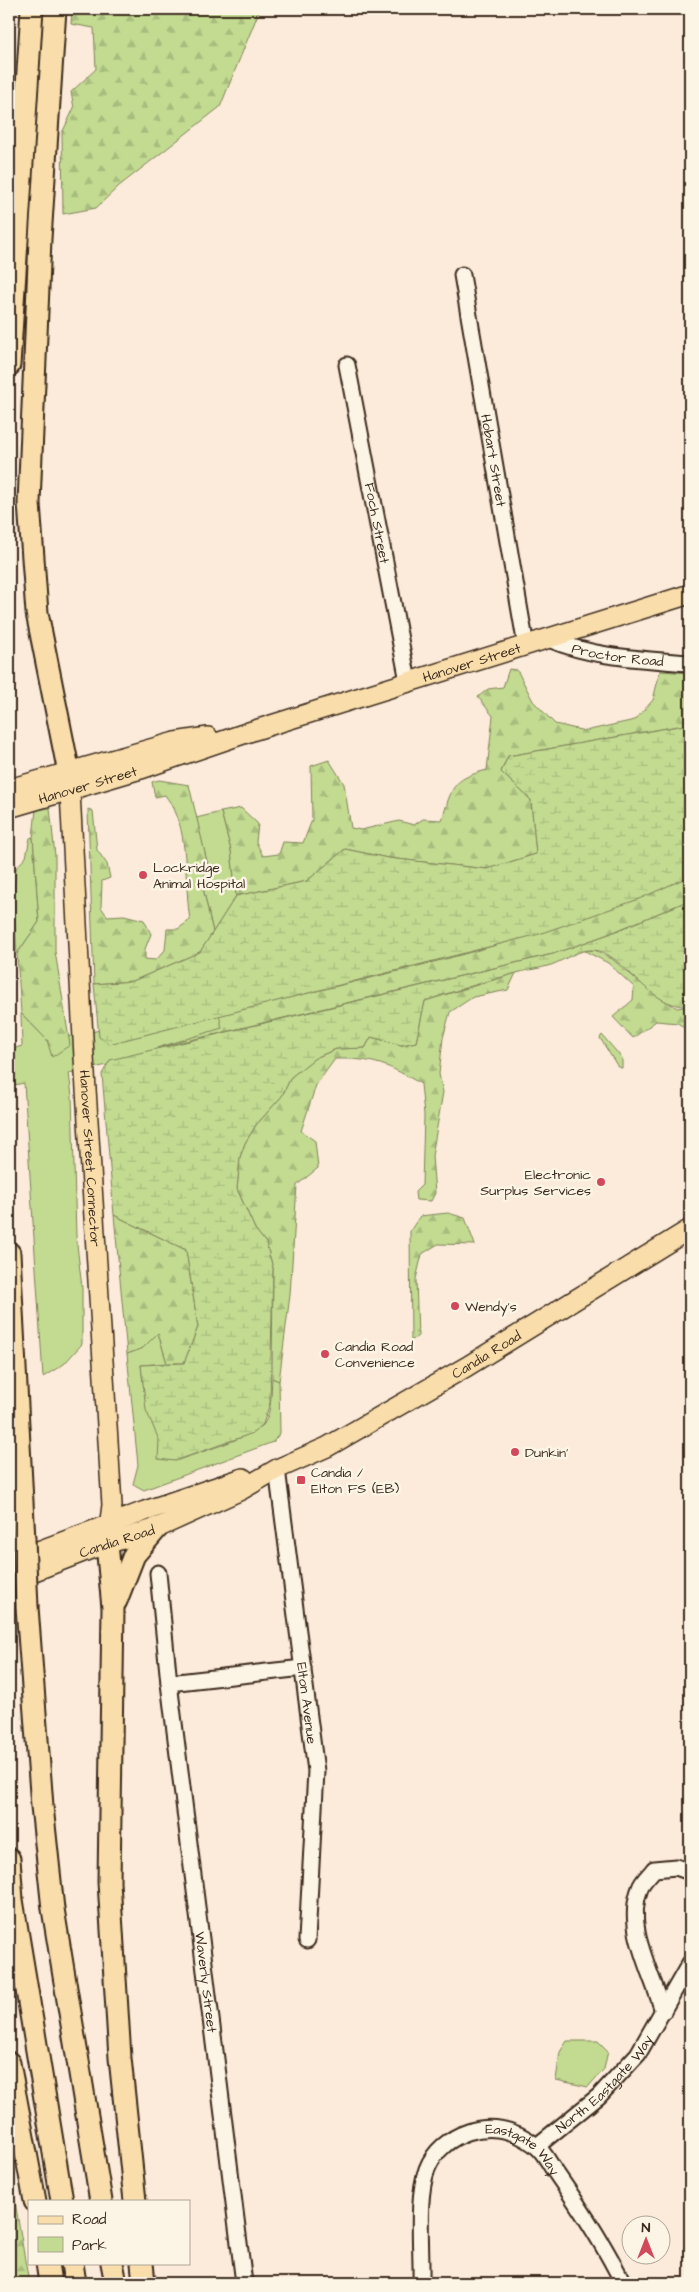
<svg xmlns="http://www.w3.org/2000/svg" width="699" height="2292" viewBox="0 0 699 2292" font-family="'Architects Daughter',sans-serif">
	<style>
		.green { fill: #c2db91; stroke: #7e8258 }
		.forest { fill: url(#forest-firs); stroke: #7e8258 }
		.wetland { fill: url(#wetland-marsh); stroke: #7e8258 }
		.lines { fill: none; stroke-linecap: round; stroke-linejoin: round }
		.minor-casing { stroke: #3b2a1e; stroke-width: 19 }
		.major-casing { stroke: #3b2a1e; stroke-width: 22 }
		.highway-casing { stroke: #3b2a1e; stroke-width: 25 }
		.minor { stroke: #fcf5e5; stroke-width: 15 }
		.major { stroke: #f9deab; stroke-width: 19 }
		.highway { stroke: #f9deab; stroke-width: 21 }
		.highway-bridge-casing { stroke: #3b2a1e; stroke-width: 25; stroke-linecap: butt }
		.highway-bridge { stroke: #f9deab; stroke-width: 21 }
		.poi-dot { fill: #d1495b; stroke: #fcf5e5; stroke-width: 2 }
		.labels { text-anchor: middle; stroke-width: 5; stroke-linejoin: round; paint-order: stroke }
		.street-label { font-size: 14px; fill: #3b2a1e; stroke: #fcf5e5 }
		.poi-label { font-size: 14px; fill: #3b2a1e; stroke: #fcf5e5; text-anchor: start }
	</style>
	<defs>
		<pattern id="forest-firs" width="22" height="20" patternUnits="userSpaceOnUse" patternTransform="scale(1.25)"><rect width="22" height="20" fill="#c2db91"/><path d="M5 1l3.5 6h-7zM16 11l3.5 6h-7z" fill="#a8bc7d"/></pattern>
		<pattern id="wetland-marsh" width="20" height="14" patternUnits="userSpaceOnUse" patternTransform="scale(1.25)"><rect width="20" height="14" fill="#c2db91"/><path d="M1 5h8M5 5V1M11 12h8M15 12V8" fill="none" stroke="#a8bc7d"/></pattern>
	</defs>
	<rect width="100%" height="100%" fill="#fcebda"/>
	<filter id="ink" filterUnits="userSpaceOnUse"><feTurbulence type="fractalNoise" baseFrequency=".02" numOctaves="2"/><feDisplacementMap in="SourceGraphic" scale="10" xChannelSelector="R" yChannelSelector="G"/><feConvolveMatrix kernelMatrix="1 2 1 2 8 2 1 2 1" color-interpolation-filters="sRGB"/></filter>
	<g filter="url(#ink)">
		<g class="green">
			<polygon points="221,812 231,850 236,896 213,932 202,884 208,866 196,818"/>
			<polygon points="33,837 39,922 17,954 13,904 16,868 26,857 30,838"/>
			<polygon points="690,866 690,905 659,919 605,935 127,1061 69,1073 72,1096 76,1236 82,1288 82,1344 64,1364 43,1377 24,1083 9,1086 9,1050 22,1046 21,1013 48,1041 119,1026"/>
			<polygon points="602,1035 622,1058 622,1068 618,1067 600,1038"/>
			<path d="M158,1332L167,1363L141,1365C146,1407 148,1427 175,1461C192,1455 255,1436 264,1424C272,1411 271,1392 272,1378L279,1381L280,1433L273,1442L144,1490L133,1484L138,1465L127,1354L143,1348Z"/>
			<polygon points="567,2041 598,2041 608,2051 604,2069 588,2087 556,2080 560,2052"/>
		</g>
		<g class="forest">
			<polygon points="72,9 260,9 220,107 119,186 96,208 63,214 62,133 74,108 71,92 96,69 94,28 71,24"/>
			<path d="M509,669L517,670L533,701L555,724L585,731L635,720L653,700L660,671L690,673V724L508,756L501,772L531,800L536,854L487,869L388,858L345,849L307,881L236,896L231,850L221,812L241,808L258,824L256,842L263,856L279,854L283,842L303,843L312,820L311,766L329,760L344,784L351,828L361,830L399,821L414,825L423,819L442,820C452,788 451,779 487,770L493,716L478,697L488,689L503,687Z"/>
			<path d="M159,780L189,785L208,866L202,884L213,932L200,952L133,981L94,984L88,809L93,811L97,850L107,864L110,878L102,881L101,907L107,916L124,915L144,920L151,934L145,949V959L156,960L165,950L167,929H178L190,920C185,889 188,839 175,811C173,805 168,800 165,795L155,797L152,782Z"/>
			<polygon points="50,808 55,856 55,951 70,1045 52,1057 47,1040 21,1013 17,954 39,922 33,837 36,810"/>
			<path d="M690,876V900L609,934L553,954L157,1048L222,1028L219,1015C376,975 542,943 690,876Z"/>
			<polygon points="595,950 611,958 654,994 677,1008 690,1006 690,1033 678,1023 656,1021 633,1038 613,1017 633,1000 634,987 608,963 585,951"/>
			<path d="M516,973L508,990L473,997L450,1012L443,1038L439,1074L443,1092L432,1156L435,1193L431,1201L416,1200L415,1192L422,1185L424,1115L421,1084C389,1065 373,1058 335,1059L316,1085L301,1131L315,1141L318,1168L297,1185L290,1295L279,1381L272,1378L273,1268L266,1243L255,1229L237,1189L240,1157L245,1143L256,1125L282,1096L291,1077L315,1058L336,1049L365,1048L371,1037L401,1045L416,1042L425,1001Z"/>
			<polygon points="448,1213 465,1218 475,1245 438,1244 422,1254 416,1279 418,1336 411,1341 410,1231 420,1216"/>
			<polygon points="114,1215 186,1250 198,1327 184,1363 167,1363 158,1333 143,1348 127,1354"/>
			<polygon points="9,2167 29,2283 9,2283"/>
		</g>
		<g class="wetland">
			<polygon points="690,724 690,876 639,899 539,934 109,1044 99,1037 94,984 133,981 200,952 236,896 307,881 345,849 388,858 487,869 536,854 531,800 501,772 508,756"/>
			<path d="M690,900V1006C649,1010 623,952 594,950C578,949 565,960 551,965C539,969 525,970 513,974C484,982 454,991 425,1001L416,1042L401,1045L371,1037L365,1048L336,1049L315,1058L291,1077L282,1096L256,1125L245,1143L240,1157L237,1189L255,1229L266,1243L273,1268L270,1403L263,1424L253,1433L175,1461L158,1459L159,1440L146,1410L141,1365L184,1363L198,1327L186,1250L114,1215L102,1074L110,1060L553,954L609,934Z"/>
		</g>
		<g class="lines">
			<defs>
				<g id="minor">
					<path id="s1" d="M462,275L526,646"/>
					<path id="s2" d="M347,365L408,681"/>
					<path id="s3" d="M549,639C593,658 642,659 690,663"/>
					<path id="s4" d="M277,1469L316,1771L307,1940"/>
					<path id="s5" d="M158,1573L169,1683L244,2283"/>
					<polyline points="169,1683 303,1668"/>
					<path d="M663,2012C653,1973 624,1929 640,1888C642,1881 650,1875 654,1869L676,1867L690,1872"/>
					<path id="s6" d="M537,2146L599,2096L638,2054L690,1963"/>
					<path id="s7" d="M421,2283C422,2250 416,2199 427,2169C434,2151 450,2138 468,2132C492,2124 515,2130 535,2145C544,2151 550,2165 556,2173C581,2209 604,2244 623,2283"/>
				</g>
				<g id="major">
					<path id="s8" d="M69,773L84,1057L112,1505L107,1544"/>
					<polyline points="9,789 175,742 208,737"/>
					<path id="s9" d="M9,808L141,769L252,731L690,594"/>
					<polyline points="9,1562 145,1511 243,1478"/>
					<path id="s10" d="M9,1581L91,1549L157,1528L241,1490L277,1469L327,1447L466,1367L690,1229"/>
				</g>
				<g id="highway">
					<polyline points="55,9 40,239 29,503 37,613 69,773"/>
					<polyline points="9,365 32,9"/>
					<polyline points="9,1253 24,1540"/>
					<polyline points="107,1544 113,1608 109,1882 120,2058 135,2201"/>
					<polyline points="116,1601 134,1555 157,1528"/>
					<polyline points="27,1607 42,1806 53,1909 101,2201"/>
					<polyline points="9,1859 12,1900 62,2201"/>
					<polyline points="9,2063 35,2201"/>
					<polyline points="47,2263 50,2283"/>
					<polyline points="72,2263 75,2283"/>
					<polyline points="112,2263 116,2283"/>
					<polyline points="142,2263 144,2283"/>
				</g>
			</defs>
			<use href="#minor" class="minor-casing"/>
			<use href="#major" class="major-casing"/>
			<use href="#highway" class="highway-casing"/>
			<use href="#minor" class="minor"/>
			<use href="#major" class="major"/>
			<use href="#highway" class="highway"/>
			<defs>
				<polyline id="highway-bridge" points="24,1540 27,1607"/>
			</defs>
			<use href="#highway-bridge" class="highway-bridge-casing"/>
			<use href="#highway-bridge" class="highway-bridge"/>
		</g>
	</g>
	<g class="poi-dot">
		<circle cx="143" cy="875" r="5"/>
		<circle cx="601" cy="1182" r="5"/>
		<circle cx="455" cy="1306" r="5"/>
		<circle cx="325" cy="1354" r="5"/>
		<circle cx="515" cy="1452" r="5"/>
		<rect x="296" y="1475" width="10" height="10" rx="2.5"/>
	</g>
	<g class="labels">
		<g class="street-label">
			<text dy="5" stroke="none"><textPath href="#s1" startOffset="188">Hobart Street</textPath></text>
			<text dy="5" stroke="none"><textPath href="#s2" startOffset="161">Foch Street</textPath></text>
			<text dy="5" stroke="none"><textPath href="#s3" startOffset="71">Proctor Road</textPath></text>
			<text dy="5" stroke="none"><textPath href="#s9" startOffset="485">Hanover Street</textPath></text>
			<text dy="5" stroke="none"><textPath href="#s9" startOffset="82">Hanover Street</textPath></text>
			<text dy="5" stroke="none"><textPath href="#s8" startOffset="386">Hanover Street Connector</textPath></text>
			<text dy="5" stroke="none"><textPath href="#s10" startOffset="530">Candia Road</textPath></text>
			<text dy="5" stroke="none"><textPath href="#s10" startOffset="115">Candia Road</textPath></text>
			<text dy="5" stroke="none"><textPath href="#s4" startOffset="236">Elton Avenue</textPath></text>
			<text dy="5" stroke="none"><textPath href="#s5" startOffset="412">Waverly Street</textPath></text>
			<text dy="5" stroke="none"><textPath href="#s6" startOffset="92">North Eastgate Way</textPath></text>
			<text dy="5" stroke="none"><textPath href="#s7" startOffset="234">Eastgate Way</textPath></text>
		</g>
		<g class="poi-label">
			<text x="153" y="872">Lockridge<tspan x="153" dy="16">Animal Hospital</tspan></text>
			<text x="591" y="1179" text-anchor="end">Electronic<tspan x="591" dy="16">Surplus Services</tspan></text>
			<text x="465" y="1311">Wendy's</text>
			<text x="335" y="1351">Candia Road<tspan x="335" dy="16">Convenience</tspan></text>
			<text x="525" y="1457">Dunkin'</text>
			<text x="311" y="1477">Candia /<tspan x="311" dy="16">Elton FS (EB)</tspan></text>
		</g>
	</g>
	<rect width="699" height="2292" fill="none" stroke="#fcf5e5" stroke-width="30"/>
	<rect x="15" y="15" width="669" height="2262" fill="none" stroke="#3b2a1e" stroke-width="2" filter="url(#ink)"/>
	<rect x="28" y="2200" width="162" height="65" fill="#fcf5e5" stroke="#afa495"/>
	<rect x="38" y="2216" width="25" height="8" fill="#f9deab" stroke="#afa495"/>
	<text x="72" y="2224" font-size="15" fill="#3b2a1e">Road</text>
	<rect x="38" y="2237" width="25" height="15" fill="#c2db91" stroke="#afa495"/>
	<text x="72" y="2250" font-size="15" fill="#3b2a1e">Park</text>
	<g transform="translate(646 2240)"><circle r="24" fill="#fcf5e5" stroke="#afa495"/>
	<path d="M0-4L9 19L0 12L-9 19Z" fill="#d1495b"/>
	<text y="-8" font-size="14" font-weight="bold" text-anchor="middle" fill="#3b2a1e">N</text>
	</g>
</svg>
